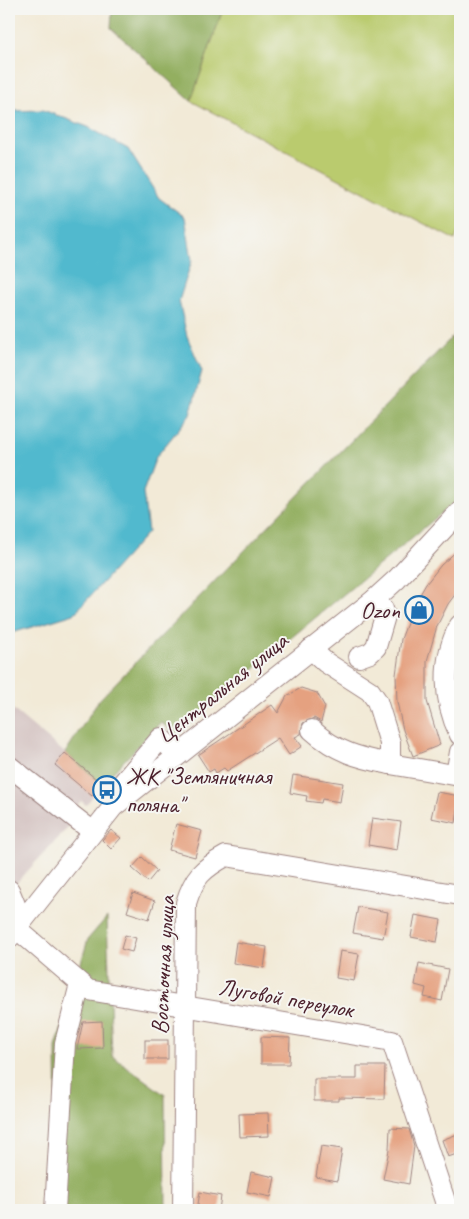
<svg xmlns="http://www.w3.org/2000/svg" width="469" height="1219" viewBox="0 0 469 1219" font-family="Caveat,sans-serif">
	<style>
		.industrial { fill: #d1bfbe }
		.green { fill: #bacb6e; stroke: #82754c }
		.forest { fill: #93af61; stroke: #6e6746 }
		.water { fill: #51b9ce; stroke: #4e6c7c }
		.building { fill: #e5a180 }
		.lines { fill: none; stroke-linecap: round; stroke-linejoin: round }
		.minor-casing { stroke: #9e8481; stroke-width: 22 }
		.minor { stroke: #fff; stroke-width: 20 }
		.labels { text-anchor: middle; stroke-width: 4; stroke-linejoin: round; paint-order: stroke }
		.poi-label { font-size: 24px; fill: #4a1f2b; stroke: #f6f6f2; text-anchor: end }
		.street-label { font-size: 24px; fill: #4a1f2b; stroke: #f6f6f2 }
	</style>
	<rect width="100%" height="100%" fill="#f6f6f2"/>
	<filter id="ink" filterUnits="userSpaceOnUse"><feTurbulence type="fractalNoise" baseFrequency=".02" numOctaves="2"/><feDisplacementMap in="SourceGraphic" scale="10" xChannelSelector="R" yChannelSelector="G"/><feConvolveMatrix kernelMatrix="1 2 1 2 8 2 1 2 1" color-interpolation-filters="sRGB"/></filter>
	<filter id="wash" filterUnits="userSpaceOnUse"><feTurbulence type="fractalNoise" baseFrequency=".0096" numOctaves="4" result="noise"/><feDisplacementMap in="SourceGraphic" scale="20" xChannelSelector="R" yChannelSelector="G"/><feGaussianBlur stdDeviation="1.12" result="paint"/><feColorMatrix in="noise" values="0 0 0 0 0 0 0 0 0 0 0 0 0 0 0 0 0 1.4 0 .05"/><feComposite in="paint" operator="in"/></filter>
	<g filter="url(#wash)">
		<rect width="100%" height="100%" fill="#f2ead7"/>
		<polygon class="industrial" points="10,707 102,784 86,805 81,801 74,809 73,822 9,891"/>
		<polygon class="green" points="223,9 460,9 460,227 455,240 191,101"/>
		<g class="forest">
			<polygon points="112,9 223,9 191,101 111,28"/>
			<polygon points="460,329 460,498 233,686 176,737 161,722 102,784 65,753 99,700"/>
			<polygon points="107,917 112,1056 165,1095 166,1210 58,1210 56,1047 88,939"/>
		</g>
		<polygon class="water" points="43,110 88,127 128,149 159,198 185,217 192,260 179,301 187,336 202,371 190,415 156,457 143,492 148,532 74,614 9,634 9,111"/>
		<g id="blocks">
			<g class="building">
				<polygon points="460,548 460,588 448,604 437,626 427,661 427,701 440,745 413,756 403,730 397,702 396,675 401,639 414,605 426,584 441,565"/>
				<polygon points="301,688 317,693 325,707 321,722 314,718 303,723 301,734 295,737 302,746 289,755 278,738 227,771 224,768 216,773 214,769 209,772 198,755 272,705 278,713 287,696"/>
				<polygon points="65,753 102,784 92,796 55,765"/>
				<polygon points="293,775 343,783 340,802 322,799 321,803 306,801 307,796 290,793"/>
				<polygon points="437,792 460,796 456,823 431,818"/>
				<polygon points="372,818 401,822 397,850 368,845"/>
				<polygon points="176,824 202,831 195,857 169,850"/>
				<polygon points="111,830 121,838 111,849 102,840"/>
				<polygon points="142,857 157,871 148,882 132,868"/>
				<polygon points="133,893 155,901 149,919 127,912"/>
				<polygon points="358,907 388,912 383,938 353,933"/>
				<polygon points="415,915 441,920 437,942 411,937"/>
				<polygon points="125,935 136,938 132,952 121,949"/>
				<polygon points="236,942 267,947 264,968 233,963"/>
				<polygon points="340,951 359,954 354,981 336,978"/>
				<polygon points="419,963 448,969 442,1001 424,997 426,988 415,985"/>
				<polygon points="102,1021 103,1048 77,1049 83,1022"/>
				<polygon points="261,1037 290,1038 289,1064 261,1064"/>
				<rect x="145" y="1040" width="23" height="19"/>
				<polygon points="357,1066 385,1066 384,1099 339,1098 339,1101 314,1101 314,1079 357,1079"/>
				<polygon points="268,1113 269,1136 240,1137 239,1114"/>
				<polygon points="390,1128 409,1129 414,1146 409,1184 383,1179 389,1150"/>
				<polygon points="460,1133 460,1153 448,1157 442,1140"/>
				<polygon points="321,1146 342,1149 337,1181 316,1177"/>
				<polygon points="251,1172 275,1177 271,1197 247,1192"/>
				<polygon points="200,1192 221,1196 219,1210 197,1210"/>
			</g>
		</g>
	</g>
	<g filter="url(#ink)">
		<use href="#blocks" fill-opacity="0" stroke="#9e8481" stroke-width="1"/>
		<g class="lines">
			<defs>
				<g id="minor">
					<path d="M460,625C441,659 443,700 460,735"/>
					<polyline points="311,649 325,662 370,691 377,701 390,743 390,764 460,776"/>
					<polyline points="359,657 370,653 376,647 385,616 383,609 375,599"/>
					<path d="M312,730C336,752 359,758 390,764"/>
					<polyline points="9,766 92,831"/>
					<polyline points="456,775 460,752"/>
					<polyline points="114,803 121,785 161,738 177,755"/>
					<polyline points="9,890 22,922"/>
					<polyline points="17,929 88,990 392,1041 448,1210"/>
					<polyline points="9,938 113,807 375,599 397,579 460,511"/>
					<polyline points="55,1210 65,1043 80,984"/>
					<path d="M183,1210L186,903C194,877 202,869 226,856L460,895"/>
				</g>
			</defs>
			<use href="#minor" class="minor-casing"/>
			<use href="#minor" class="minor"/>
		</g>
	</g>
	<defs>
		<symbol id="shop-ring" viewBox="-11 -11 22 22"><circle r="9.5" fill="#f6f6f2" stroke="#1f6fb2" stroke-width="1.5"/><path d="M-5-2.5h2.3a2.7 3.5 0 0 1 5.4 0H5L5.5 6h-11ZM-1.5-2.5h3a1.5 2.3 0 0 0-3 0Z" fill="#1f6fb2"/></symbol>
		<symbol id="bus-ring" viewBox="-11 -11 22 22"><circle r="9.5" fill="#f6f6f2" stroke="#1f6fb2" stroke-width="1.5"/><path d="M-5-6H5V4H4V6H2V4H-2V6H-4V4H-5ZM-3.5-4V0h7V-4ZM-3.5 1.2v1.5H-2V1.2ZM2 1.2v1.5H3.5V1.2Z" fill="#1f6fb2"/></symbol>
	</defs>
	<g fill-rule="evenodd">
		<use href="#shop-ring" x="403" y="594" width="32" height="32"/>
		<use href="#bus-ring" x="91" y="774" width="32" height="32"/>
	</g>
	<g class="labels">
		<g class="poi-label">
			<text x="400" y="618">Ozon</text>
			<text x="126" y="784" text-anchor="start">ЖК "Земляничная<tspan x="126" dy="28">поляна"</tspan></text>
		</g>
		<g class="street-label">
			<text transform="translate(222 688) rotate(-39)" y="8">Центральная улица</text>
			<text transform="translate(163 965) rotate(-87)" y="8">Восточная улица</text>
			<text transform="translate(286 998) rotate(10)" y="8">Луговой переулок</text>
		</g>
	</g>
	<rect width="469" height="1219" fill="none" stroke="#f6f6f2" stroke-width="30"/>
</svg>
